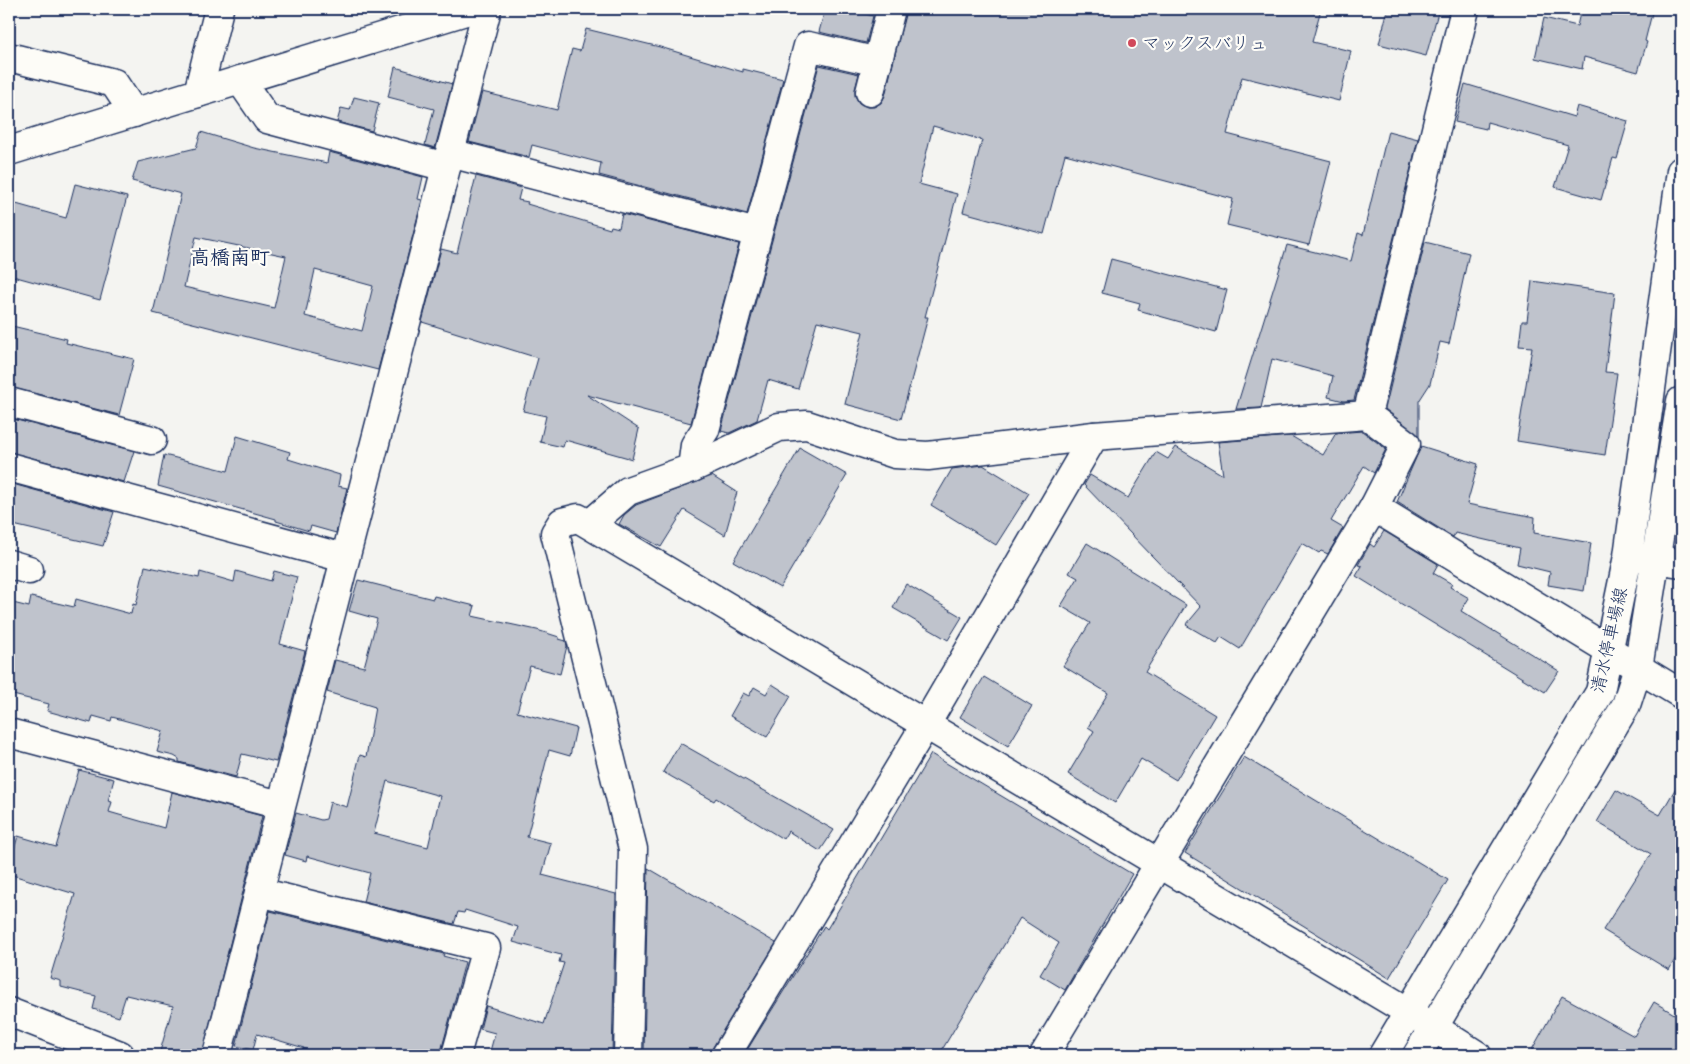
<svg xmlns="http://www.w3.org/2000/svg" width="1690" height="1064" viewBox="0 0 1690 1064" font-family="'Shantell Sans','Klee One',sans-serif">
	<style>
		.building { fill: #bfc3cc; stroke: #1b2f5e; fill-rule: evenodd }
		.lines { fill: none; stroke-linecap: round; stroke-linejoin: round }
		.minor-casing { stroke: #1b2f5e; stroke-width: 31 }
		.major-casing { stroke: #1b2f5e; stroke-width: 31 }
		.minor { stroke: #fdfcf7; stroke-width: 28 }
		.major { stroke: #fdfcf7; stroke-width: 28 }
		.poi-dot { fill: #d1495b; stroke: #fdfcf7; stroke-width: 2 }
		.labels { text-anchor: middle; stroke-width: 4.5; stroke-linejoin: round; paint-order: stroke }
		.poi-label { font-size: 18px; fill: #1b2f5e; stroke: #fdfcf7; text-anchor: start }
		.street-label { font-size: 18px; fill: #1b2f5e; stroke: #fdfcf7 }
		.quarter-label { font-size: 20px; font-weight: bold; fill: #1b2f5e; stroke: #fdfcf7 }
	</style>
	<rect width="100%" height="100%" fill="#f4f4f1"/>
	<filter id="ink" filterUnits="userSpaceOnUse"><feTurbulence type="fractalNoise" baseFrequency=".02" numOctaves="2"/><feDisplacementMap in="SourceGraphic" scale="10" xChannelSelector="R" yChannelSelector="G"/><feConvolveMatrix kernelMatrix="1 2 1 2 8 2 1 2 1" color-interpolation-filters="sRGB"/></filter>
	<g filter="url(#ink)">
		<g class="building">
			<polygon points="825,9 845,9 873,16 866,43 819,32"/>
			<polygon points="906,9 1321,9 1312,42 1351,51 1339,101 1242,77 1227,134 1331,161 1309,245 1227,225 1233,199 1065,154 1044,234 963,212 982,140 933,126 919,184 957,194 925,317 928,317 901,419 845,404 863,332 817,321 798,389 768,380 757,420 729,433 721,431 819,65 859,74 855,89 855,96 859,103 867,107 874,107 881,103 885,96"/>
			<polygon points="1388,9 1439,9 1426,56 1379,44"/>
			<polygon points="1581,9 1653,9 1645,41 1647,42 1638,72 1584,57 1582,69 1535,58 1544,18 1577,26"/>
			<polygon points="586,29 660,47 743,72 743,69 783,79 747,214 599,175 601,163 532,145 529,157 469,142 482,92 557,110 572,49 580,51"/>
			<polygon points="395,67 452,84 435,148 425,145 434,109 388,97"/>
			<polygon points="1465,84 1574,117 1577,106 1628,121 1617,159 1613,158 1601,200 1555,187 1568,145 1487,122 1486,129 1455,122"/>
			<polygon points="354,97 379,103 372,131 337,122 341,108 350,110"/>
			<polygon points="1388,131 1418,139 1354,400 1344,401 1328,397 1333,376 1272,359 1261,408 1236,409 1287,245 1351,261 1358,233 1363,235"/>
			<path d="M201,132L254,148L327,163L329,152L423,177L418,199L422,200L378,370L153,313L181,194L132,181L138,162L196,148ZM196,237L286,256L274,308L184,287ZM315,270L373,286L362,331L305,316Z"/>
			<polygon points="476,176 521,188 518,200 528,202 527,204 610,229 611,226 619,228 622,214 739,244 691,423 587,395 639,429 632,459 565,440 563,447 540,442 546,416 523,411 538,358 422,322 441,249 457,253"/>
			<polygon points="75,184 127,197 100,300 9,275 9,202 66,218"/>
			<polygon points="1425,242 1469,253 1449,344 1440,342 1430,384 1419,401 1419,436 1385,409"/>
			<polygon points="1111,259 1227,290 1216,332 1138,310 1140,303 1102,293"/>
			<polygon points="1532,281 1615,293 1605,372 1617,373 1605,455 1517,441 1532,347 1519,346 1522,321 1527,321"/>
			<polygon points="12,326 67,339 66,343 134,359 119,415 9,387 9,339"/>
			<polygon points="9,418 134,451 124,482 9,452"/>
			<polygon points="1362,431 1386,449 1374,473 1364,466 1331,521 1343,528 1328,554 1321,551 1319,553 1302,543 1240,649 1221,637 1217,643 1186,625 1201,607 1084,485 1090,475 1128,498 1156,452 1168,459 1176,447 1223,475 1218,442 1291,436 1323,455 1336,433"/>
			<polygon points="237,436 290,452 288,459 340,475 338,486 347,488 336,533 311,526 309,531 276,521 276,519 158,486 164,455 228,471"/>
			<polygon points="1421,446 1478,464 1467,504 1535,517 1534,533 1591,543 1584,591 1548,585 1550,572 1517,564 1520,548 1455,533 1453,537 1397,502"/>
			<polygon points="800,448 847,475 780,588 733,561"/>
			<polygon points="983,465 1029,493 996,545 931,505 952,469"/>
			<polygon points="712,476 737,492 725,535 684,510 661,547 619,524 624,515 636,505"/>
			<polygon points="9,483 114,512 103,546 9,524"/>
			<polygon points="1384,531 1438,564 1433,573 1452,584 1450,587 1469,598 1461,611 1559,671 1545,692 1356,576 1362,566 1358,565 1370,544 1374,547"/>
			<polygon points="1087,543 1186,605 1145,672 1215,715 1176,780 1141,759 1115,803 1068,774 1094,731 1088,727 1108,693 1063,666 1090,623 1061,606 1078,578 1069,573"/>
			<polygon points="145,566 199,578 200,572 234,582 236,571 271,581 274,571 297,577 280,644 305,651 276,762 242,754 236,777 179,762 179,759 174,756 157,752 163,731 112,717 111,721 93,716 91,723 47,711 49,704 9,694 9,602 29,607 31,597 74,607 76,599 131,614 133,604 136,605"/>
			<path d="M358,580L433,599L434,596L475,606L472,616L537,630L559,637V639L566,641L567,646L560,674L530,666L517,712L576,728L570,756L549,750L527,837L551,843L542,875L616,894L612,1055H489L495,1033L480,1029L486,1006L544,1024L564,963L559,962L561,955L513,942L518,927L465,910L464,913L458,912L454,924L363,902L370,873L307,856L306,861L285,855L296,813L321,820L326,819L330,802L347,807L360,755L366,757L375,707L327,692L335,660L364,667L377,619L349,611ZM387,781L440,796L428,847L374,833Z"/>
			<polygon points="906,584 962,617 948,640 893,608"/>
			<polygon points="984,677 1032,706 1008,746 960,717"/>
			<polygon points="772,684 791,696 767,737 730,716 743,693 749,696 754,687 766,694"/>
			<polygon points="680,743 834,830 820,851 788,831 783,839 716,798 714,801 663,772"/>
			<polygon points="931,754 1132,874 1065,990 1040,975 1059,943 1020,918 939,1055 744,1055 824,926 827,929"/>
			<polygon points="1244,757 1448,880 1389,978 1185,853"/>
			<polygon points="79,770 114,779 108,801 112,802 109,812 164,828 172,792 262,816 202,1055 159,1055 173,1006 126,995 119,1017 93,1009 96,996 61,987 61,981 50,978 75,894 9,874 9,867 18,836 56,847"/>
			<polygon points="1681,779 1681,949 1669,970 1603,930 1651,854 1597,822 1616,790 1660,815"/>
			<polygon points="648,868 776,943 713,1047 710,1055 644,1055"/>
			<polygon points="270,911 444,954 443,956 465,962 440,1055 302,1055 304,1048 257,1034 253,1050 236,1046"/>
			<polygon points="1562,996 1634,1036 1654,1002 1681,1018 1681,1055 1529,1055"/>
		</g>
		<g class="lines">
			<defs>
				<g id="minor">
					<polyline points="9,57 114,83 134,113"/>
					<polyline points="240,80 267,119 446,167"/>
					<polyline points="870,92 891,9"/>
					<polyline points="198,93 219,9"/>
					<polyline points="9,151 472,9"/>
					<polyline points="450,153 757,233"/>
					<polyline points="9,402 152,440"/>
					<polyline points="1367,415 1465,9"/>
					<polyline points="9,467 344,558"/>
					<polyline points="692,468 779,427 807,425 895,454 928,456 1094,436"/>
					<polyline points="590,524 628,491 692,468 695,445 705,430 808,46 878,62"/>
					<polyline points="1632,556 1681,563"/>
					<polyline points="9,564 29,570"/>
					<polyline points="9,733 280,805"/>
					<polyline points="259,892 486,948 456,1055"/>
					<polyline points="9,1012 120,1055"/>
					<polyline points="217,1055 487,9"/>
					<polyline points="628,1055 633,849 555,533 562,522 578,518 1409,1012 1477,1055"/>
					<polyline points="726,1055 926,724 1094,436 1367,415 1406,444 1374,507"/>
					<polyline points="1044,1055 1374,507 1681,694"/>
				</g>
				<g id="major">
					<polyline points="1383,1055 1600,692 1628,556 1681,171"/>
					<polyline points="1417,1055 1626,705 1638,668 1681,401"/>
				</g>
			</defs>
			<use href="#minor" class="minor-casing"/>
			<use href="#major" class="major-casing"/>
			<use href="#minor" class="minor"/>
			<use href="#major" class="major"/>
		</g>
	</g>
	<circle class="poi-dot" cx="1132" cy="43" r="5"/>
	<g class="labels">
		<g class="poi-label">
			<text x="1142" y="49">マックスバリュ</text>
		</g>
		<g class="street-label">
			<text transform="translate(1609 640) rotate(-77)" y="6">清水停車場線</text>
		</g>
		<g class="quarter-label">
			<text x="230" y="264">高橋南町</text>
		</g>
	</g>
	<rect width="1690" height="1064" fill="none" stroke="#fdfcf7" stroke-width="30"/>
	<rect x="15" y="15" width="1660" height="1034" fill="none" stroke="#1b2f5e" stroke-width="2" filter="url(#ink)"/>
</svg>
